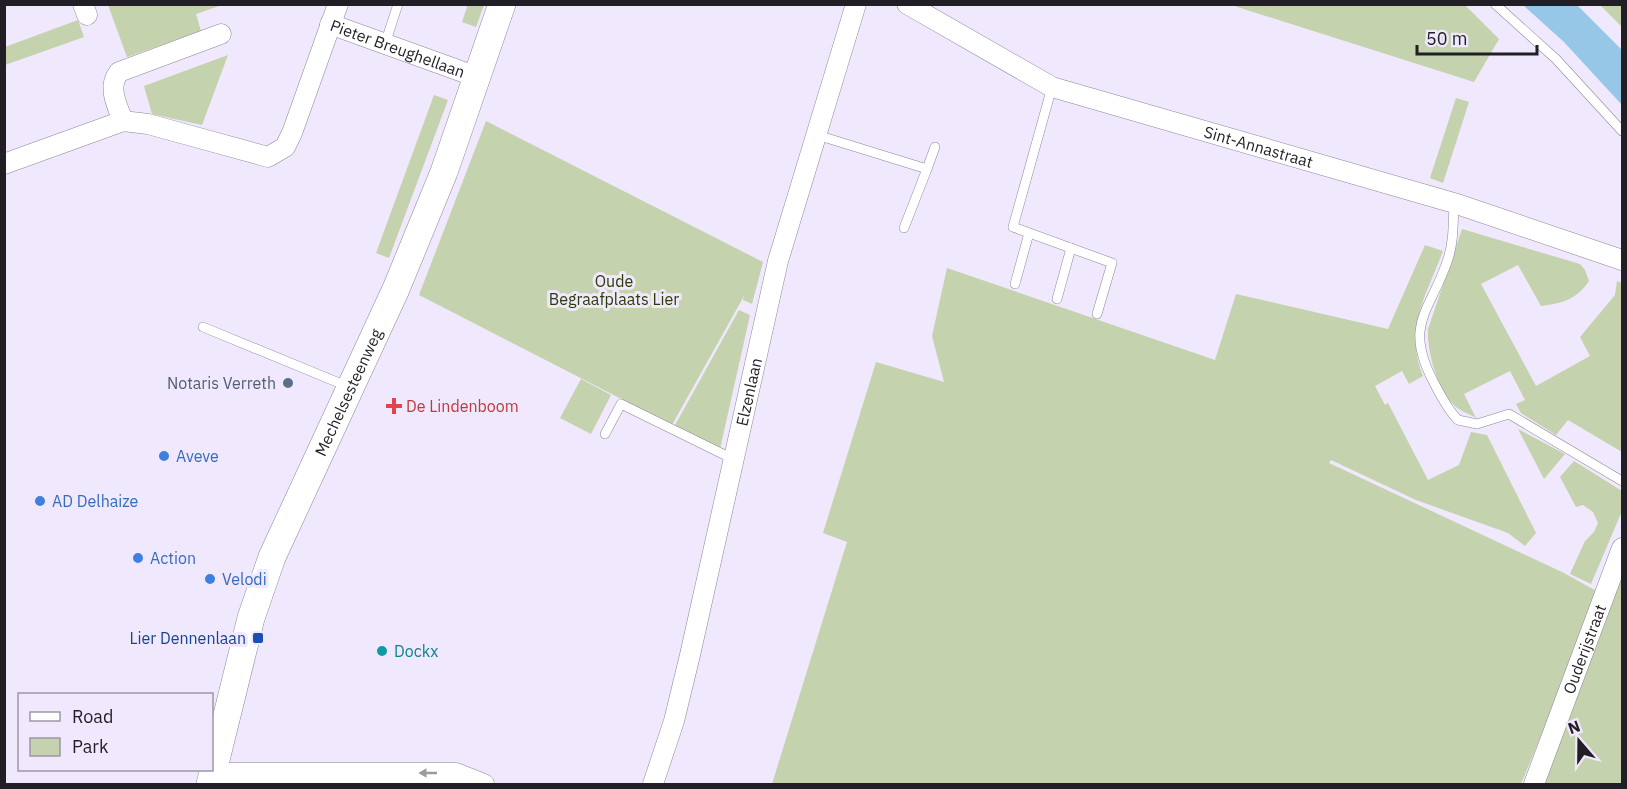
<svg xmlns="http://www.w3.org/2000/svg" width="1627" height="789" viewBox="0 0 1627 789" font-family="'IBM Plex Sans',sans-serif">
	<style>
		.green { fill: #c4d2ad }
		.water { fill: #96c7e7 }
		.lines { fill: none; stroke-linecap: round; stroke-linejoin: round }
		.lane-casing { stroke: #8d8698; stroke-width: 10 }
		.street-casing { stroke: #8d8698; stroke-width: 21 }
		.secondary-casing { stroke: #8d8698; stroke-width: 28 }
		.lane { stroke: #fff; stroke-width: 9 }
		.street { stroke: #fff; stroke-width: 20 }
		.secondary { stroke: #fff; stroke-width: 27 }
		.oneway { fill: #9b9a9d }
		.service-dot { fill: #5c6f8a; stroke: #f0e8fc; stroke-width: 2 }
		.health-dot { fill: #e0444e; stroke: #f0e8fc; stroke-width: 2 }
		.shop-dot { fill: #3f7fe0; stroke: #f0e8fc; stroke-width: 2 }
		.transit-dot { fill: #1a4fb4; stroke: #f0e8fc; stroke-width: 2 }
		.culture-dot { fill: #0f9aa8; stroke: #f0e8fc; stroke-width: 2 }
		.labels { text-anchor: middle; stroke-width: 6; stroke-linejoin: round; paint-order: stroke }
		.street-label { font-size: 16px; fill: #211e25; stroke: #f0e8fc }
		.park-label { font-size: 16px; fill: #2d3c04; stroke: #f0e8fc }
		.service-label { font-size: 16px; fill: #4e5e75; stroke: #f0e8fc; text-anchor: end }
		.health-label { font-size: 16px; fill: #be3a42; stroke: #f0e8fc; text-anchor: start }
		.shop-label { font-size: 16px; fill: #366cbe; stroke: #f0e8fc; text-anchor: start }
		.transit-label { font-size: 16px; fill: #164399; stroke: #f0e8fc; text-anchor: end }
		.culture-label { font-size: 16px; fill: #0d838f; stroke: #f0e8fc; text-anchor: start }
	</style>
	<rect width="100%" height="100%" fill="#f0e8fc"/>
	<g class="green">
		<polygon points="468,4 484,5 476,27 462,22"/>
		<polygon points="108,5 108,4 222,5 196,14 201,31 127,57"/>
		<polygon points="1231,5 1465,5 1499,39 1474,82"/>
		<polygon points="1600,5 1622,5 1622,27"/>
		<polygon points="78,20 84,37 5,65 5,47"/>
		<polygon points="228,55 202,125 152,114 144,86"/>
		<polygon points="434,95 448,100 389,258 376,253"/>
		<polygon points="1456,98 1469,102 1443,183 1430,178"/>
		<polygon points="486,121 763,262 752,304 743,300 744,296 672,425 419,295"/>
		<path d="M1462,229L1580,264L1585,270L1589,281C1576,300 1563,303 1541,306L1518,265L1481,284L1536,386L1590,356L1580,337L1615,295L1617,281L1622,283V452L1568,420L1556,435L1521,413L1516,404L1525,400L1510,371L1464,394L1476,418C1470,414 1460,411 1455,406C1437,389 1427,352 1428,329Z"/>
		<path d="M1425,245L1443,251C1426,296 1404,329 1423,376L1409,384L1402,371L1375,386L1385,405L1388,403L1428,480L1459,465L1471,432L1487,435L1536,533L1525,546L1508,533L1416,500L1331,460L1329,463L1564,573L1600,593L1521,784H772L847,542L823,533L876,362L944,382L932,336L947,268L1215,360L1236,294L1388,329Z"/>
		<polygon points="739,310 750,315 720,449 674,427"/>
		<polygon points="581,379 611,395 591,434 560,418"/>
		<polygon points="1518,429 1565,454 1544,479"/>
		<polygon points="1574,461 1622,491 1622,511 1591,584 1570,574 1585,541 1594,532 1598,523 1593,512 1583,505 1576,507 1560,477"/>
		<polygon points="1622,575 1622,784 1543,784"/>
	</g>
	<polygon class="water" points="1523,5 1577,5 1622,50 1622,105 1564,42"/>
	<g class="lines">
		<defs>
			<g id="lane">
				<polyline points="1495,4 1556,59 1622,131"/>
				<polyline points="385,44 398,4"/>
				<polyline points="1052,87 1013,227 1112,263 1097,314"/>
				<polyline points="817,135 927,169 935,147"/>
				<path d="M1454,203C1453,222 1454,241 1448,259C1431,311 1403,323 1433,381C1440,394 1447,409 1458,420L1477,424L1509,414L1622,481"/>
				<polyline points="904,228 927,169"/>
				<polyline points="1015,284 1029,233"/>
				<polyline points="1057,299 1071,248"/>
				<polyline points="203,327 349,387"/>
				<polyline points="605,434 621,404 733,459"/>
			</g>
			<g id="street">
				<polyline points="83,4 87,15"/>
				<path id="s1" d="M907,4L1052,87L1454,203L1622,260"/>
				<path id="s2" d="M330,24L477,77"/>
				<path d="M123,121C117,105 107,87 119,72L221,34"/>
				<polyline points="4,164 123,121 148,124 268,157 285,147 292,133 338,4"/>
				<polyline points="213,773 456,773 484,784"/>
				<path id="s3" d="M653,784L674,721L690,655L778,261L856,4"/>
				<path id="s4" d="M1534,784L1622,548"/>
			</g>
			<g id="secondary">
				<path id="s5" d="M210,784L251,618L272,557L396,289L444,172L502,4"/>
			</g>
		</defs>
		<use href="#lane" class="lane-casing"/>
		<use href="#street" class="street-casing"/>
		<use href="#secondary" class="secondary-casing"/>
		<use href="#lane" class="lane"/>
		<use href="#street" class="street"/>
		<use href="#secondary" class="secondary"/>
	</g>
	<defs><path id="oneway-solid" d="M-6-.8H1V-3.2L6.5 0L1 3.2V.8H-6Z" transform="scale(1.5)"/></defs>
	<use class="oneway" href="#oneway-solid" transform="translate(428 773) rotate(180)"/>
	<circle class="service-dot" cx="288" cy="383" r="6"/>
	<path class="health-dot" d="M391 397h6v6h6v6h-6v6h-6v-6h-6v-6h6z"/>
	<g class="shop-dot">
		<circle cx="164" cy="456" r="6"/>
		<circle cx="40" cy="501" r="6"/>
		<circle cx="138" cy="558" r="6"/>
		<circle cx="210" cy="579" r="6"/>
	</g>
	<rect class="transit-dot" x="252" y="632" width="12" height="12" rx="3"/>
	<circle class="culture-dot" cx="382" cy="651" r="6"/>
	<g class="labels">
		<g class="street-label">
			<text dy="6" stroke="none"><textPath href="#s2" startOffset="72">Pieter Breughellaan</textPath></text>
			<text dy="6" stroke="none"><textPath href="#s1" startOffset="382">Sint-Annastraat</textPath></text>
			<text dy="6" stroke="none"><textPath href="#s5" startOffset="417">Mechelsesteenweg</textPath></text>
			<text dy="6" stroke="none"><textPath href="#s3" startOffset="404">Elzenlaan</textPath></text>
			<text dy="6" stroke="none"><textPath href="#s4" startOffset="144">Ouderijstraat</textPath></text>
		</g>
		<g class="park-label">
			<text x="614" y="287">Oude<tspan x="614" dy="18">Begraafplaats Lier</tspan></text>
		</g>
		<g class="service-label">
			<text x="276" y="389">Notaris Verreth</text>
		</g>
		<g class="health-label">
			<text x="406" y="412">De Lindenboom</text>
		</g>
		<g class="shop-label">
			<text x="176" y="462">Aveve</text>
			<text x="52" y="507">AD Delhaize</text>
			<text x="150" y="564">Action</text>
			<text x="222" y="585">Velodi</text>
		</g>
		<g class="transit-label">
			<text x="246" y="644">Lier Dennenlaan</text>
		</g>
		<g class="culture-label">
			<text x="394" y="657">Dockx</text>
		</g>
	</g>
	<rect width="1627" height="789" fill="none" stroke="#211e25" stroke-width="12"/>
	<rect x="18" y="693" width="195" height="78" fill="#f0e8fc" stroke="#9d97a6" stroke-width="1.5"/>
	<rect x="30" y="712" width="30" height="9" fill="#ffffff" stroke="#9d97a6" stroke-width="1.5"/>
	<text x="72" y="723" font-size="18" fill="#211e25">Road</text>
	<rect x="30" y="738" width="30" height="18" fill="#c4d2ad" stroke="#9d97a6" stroke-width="1.5"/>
	<text x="72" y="753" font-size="18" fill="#211e25">Park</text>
	<g transform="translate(1579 741) rotate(340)" stroke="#f0e8fc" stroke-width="4.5" paint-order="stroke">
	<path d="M0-4.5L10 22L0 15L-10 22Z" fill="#211e25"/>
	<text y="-9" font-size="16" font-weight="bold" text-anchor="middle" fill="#211e25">N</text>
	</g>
	<path d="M1417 45v9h120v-9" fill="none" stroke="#211e25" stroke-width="3"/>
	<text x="1426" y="45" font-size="18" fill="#211e25" stroke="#f0e8fc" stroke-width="4.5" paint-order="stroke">50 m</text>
</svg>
